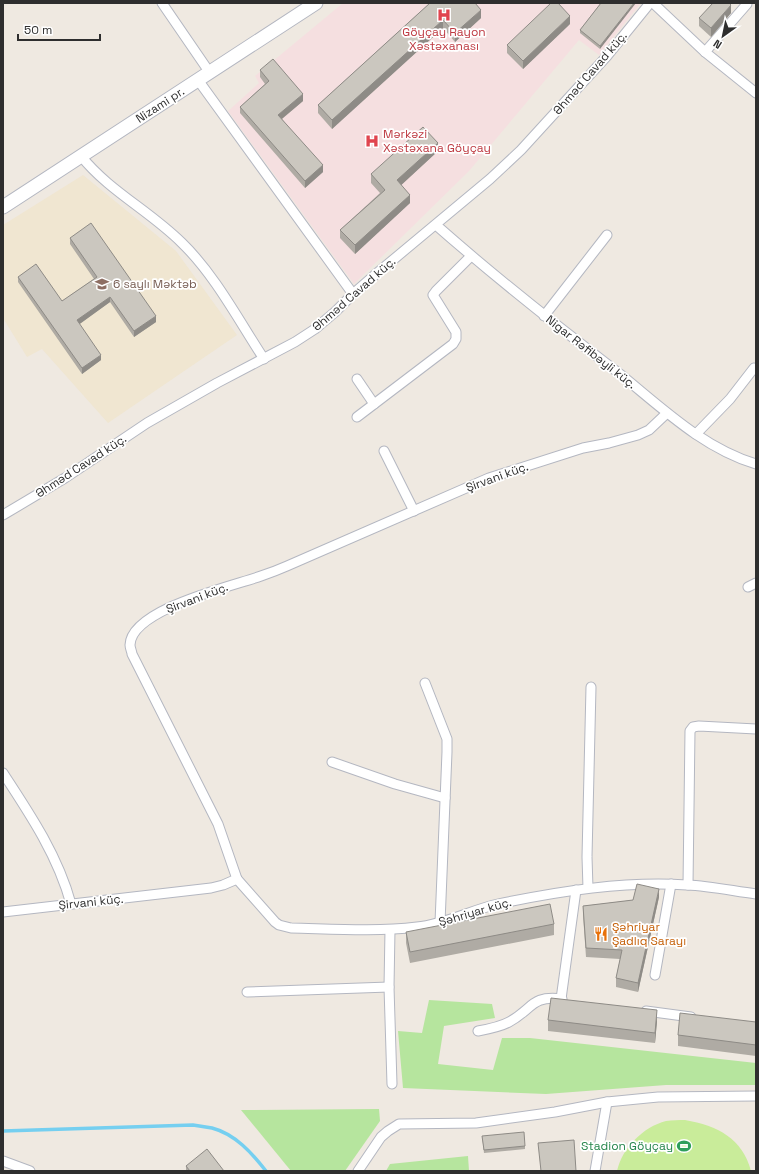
<svg xmlns="http://www.w3.org/2000/svg" width="759" height="1174" viewBox="0 0 759 1174" font-family="'Space Grotesk',sans-serif">
	<style>
		.education { fill: #f0e6d1 }
		.medical { fill: #f5dfe0 }
		.green { fill: #b6e59e }
		.pitch { fill: #c9ec9a }
		.lines { fill: none; stroke-linecap: round; stroke-linejoin: round }
		.stream { stroke: #75cff0; stroke-width: 3.5 }
		.street-casing { stroke: #b4b7c1; stroke-width: 11 }
		.secondary-casing { stroke: #b4b7c1; stroke-width: 15 }
		.street { stroke: #fff; stroke-width: 9 }
		.secondary { stroke: #fff; stroke-width: 13 }
		.wall { fill: #afaba4 }
		.shaded-wall { fill: #8e8b86 }
		.building { fill: #cbc7bf; stroke: #8e8b86 }
		.labels { text-anchor: middle; stroke-width: 3.5; stroke-linejoin: round; paint-order: stroke }
		.health-label { font-size: 12px; fill: #be3a42; stroke: #fff }
		.street-label { font-size: 12px; fill: #2e2e2e; stroke: #fff }
		.education-label { font-size: 12px; fill: #785e54; stroke: #fff; text-anchor: start }
		.food-label { font-size: 12px; fill: #c56008; stroke: #fff; text-anchor: start }
		.leisure-label { font-size: 12px; fill: #27864d; stroke: #fff; text-anchor: end }
	</style>
	<rect width="100%" height="100%" fill="#efe9e1"/>
	<polygon class="education" points="83,175 176,251 237,335 108,423 42,349 27,357 3,318 3,225"/>
	<polygon class="medical" points="343,3 641,3 599,55 579,40 469,171 354,284 228,111 259,83 255,76"/>
	<g class="green">
		<polygon points="429,1000 492,1004 495,1018 444,1026 438,1064 493,1070 502,1038 530,1038 756,1063 756,1085 666,1085 546,1094 403,1088 398,1031 422,1033"/>
		<polygon points="379,1109 380,1121 345,1171 291,1171 241,1110"/>
		<polygon points="468,1156 469,1171 386,1171 390,1164"/>
	</g>
	<path class="pitch" d="M685,1120C718,1126 742,1138 751,1171H617C622,1148 643,1127 666,1121C672,1120 679,1120 685,1120Z"/>
	<g class="lines">
		<path class="stream" d="M3,1131L193,1125C199,1126 206,1127 212,1128C235,1134 252,1153 266,1171"/>
		<defs>
			<g id="street">
				<polyline points="162,3 210,73"/>
				<polyline points="653,3 705,52 756,93"/>
				<polyline points="705,52 747,4"/>
				<polyline points="198,80 353,294"/>
				<path d="M81,156C109,191 150,211 182,243C215,275 239,321 264,359"/>
				<path d="M436,225C495,277 557,326 620,374C662,408 703,448 756,464"/>
				<polyline points="544,316 607,235"/>
				<polyline points="357,379 374,404"/>
				<polyline points="357,417 453,344 456,339 456,332 433,295 436,291 471,256"/>
				<polyline points="696,434 730,399 754,368"/>
				<polyline points="384,451 414,511"/>
				<polyline points="3,515 65,478 147,423 217,383 295,342 315,329 335,312 353,294 376,274 490,179 521,150 563,104 607,56 650,3"/>
				<polyline points="748,587 756,583"/>
				<polyline points="425,683 447,739 447,752 440,923"/>
				<polyline points="332,762 395,784 445,798"/>
				<path d="M3,773C30,814 58,856 71,904"/>
				<path d="M237,879L275,922L279,925L291,928C333,929 376,932 417,927C446,924 471,910 498,904C560,891 624,881 687,885C710,886 733,891 756,894"/>
				<polyline points="688,885 690,731 693,727 699,726 756,729"/>
				<polyline points="588,888 587,857 591,687"/>
				<path d="M3,912L211,888L223,885L237,879L218,824L132,654C132,652 130,648 130,645C131,609 233,586 261,576C270,573 278,570 287,566L489,478L583,448L609,443L638,435L649,430L667,413"/>
				<polyline points="390,930 389,987 392,1084"/>
				<polyline points="655,975 671,884"/>
				<polyline points="247,992 389,987"/>
				<polyline points="561,999 576,890"/>
				<polyline points="646,1011 691,1017"/>
				<path d="M478,1031C489,1029 500,1027 509,1022C533,1009 531,995 562,999"/>
				<polyline points="3,1161 30,1171"/>
				<polyline points="358,1171 381,1137 388,1131 399,1124 476,1123 555,1112 607,1102 658,1097 756,1096"/>
				<polyline points="595,1171 607,1102"/>
			</g>
			<polyline id="secondary" points="3,207 316,3"/>
		</defs>
		<use href="#street" class="street-casing"/>
		<use href="#secondary" class="secondary-casing"/>
		<use href="#street" class="street"/>
		<use href="#secondary" class="secondary"/>
	</g>
	<g class="wall">
		<polygon points="430,3 481,18 455,42 443,28 332,129 318,113 318,105"/>
		<polygon points="601,3 600,49 580,33 580,30"/>
		<polygon points="731,13 711,37 699,26 699,18"/>
		<polygon points="570,24 523,69 507,53 507,45"/>
		<polygon points="260,70 303,101 282,119 323,172 305,188 240,113 240,107 265,84 260,77"/>
		<polygon points="438,151 401,185 410,203 355,254 340,238 340,230 380,193 371,183 371,174"/>
		<polygon points="70,238 156,322 134,337 110,302 79,324 101,360 82,374 18,282 18,277 62,301 94,279 70,244"/>
		<polygon points="659,897 638,992 616,987 616,978 620,959 586,957 583,915 583,906"/>
		<polygon points="554,924 554,935 410,963 406,943 406,932"/>
		<polygon points="548,1020 657,1021 655,1043 548,1031"/>
		<polygon points="756,1022 756,1056 678,1046 678,1035"/>
		<polygon points="482,1136 525,1146 525,1149 484,1153"/>
		<polygon points="186,1166 224,1171 186,1171"/>
	</g>
	<g class="shaded-wall">
		<polygon points="634,3 636,3 600,49 600,46"/>
		<polygon points="731,5 731,13 711,37 711,28"/>
		<polygon points="481,10 481,18 455,42 455,33"/>
		<polygon points="570,16 570,24 523,69 523,61"/>
		<polygon points="443,20 443,28 332,129 332,120"/>
		<polygon points="303,94 303,101 278,122 278,115"/>
		<polygon points="438,143 438,151 397,189 397,180"/>
		<polygon points="323,165 323,172 305,188 305,181"/>
		<polygon points="410,195 410,203 355,254 355,245"/>
		<polygon points="110,297 110,302 77,326 77,320"/>
		<polygon points="156,316 156,322 134,337 134,331"/>
		<polygon points="101,355 101,360 82,374 82,368"/>
		<polygon points="659,889 659,897 638,992 638,983"/>
		<polygon points="657,1010 657,1021 655,1043 655,1033"/>
	</g>
	<g class="building">
		<polygon points="430,3 475,3 481,10 455,33 443,20 332,120 318,105"/>
		<polygon points="551,3 558,3 570,16 523,61 507,45"/>
		<polygon points="601,3 634,3 600,46 580,30"/>
		<polygon points="713,3 729,3 731,5 711,28 699,18"/>
		<polygon points="273,59 303,94 278,115 323,165 305,181 240,107 269,81 260,70"/>
		<polygon points="423,127 438,143 397,180 410,195 355,245 340,230 385,190 371,174"/>
		<polygon points="91,223 156,316 134,331 110,297 77,320 101,355 82,368 18,277 36,264 62,301 97,277 70,238"/>
		<polygon points="637,884 659,889 638,983 616,978 622,950 586,948 583,906 633,900"/>
		<polygon points="550,904 554,924 410,952 406,932"/>
		<polygon points="551,998 657,1010 655,1033 548,1020"/>
		<polygon points="680,1013 756,1022 756,1045 678,1035"/>
		<polygon points="524,1132 525,1146 484,1150 482,1136"/>
		<polygon points="574,1140 576,1171 541,1171 538,1143"/>
		<polygon points="207,1149 224,1171 190,1171 186,1166"/>
	</g>
	<defs>
		<symbol id="hospital-bare" viewBox="-9 -9 18 18"><path d="M-5-5h3v3.5h4V-5h3V5h-3V1.5h-4V5h-3Z" fill="#e0444e" stroke="#fff" stroke-width="2.5" paint-order="stroke"/></symbol>
		<symbol id="school-bare" viewBox="-9 -9 18 18"><path d="M0-5L7-2L0 1L-7-2ZM-4 1L0 2.5L4 1V4Q0 6-4 4Z" fill="#8d6e63" stroke="#fff" stroke-width="2.5" paint-order="stroke"/></symbol>
		<symbol id="restaurant-bare" viewBox="-9 -9 18 18"><path d="M-5-6h1v4h1v-4h1v4h1v-4h1v5L-1.5 .5V6h-2V.5L-5-1ZM5-6V6H3V1.5H1.5Q1.5-4 5-6Z" fill="#e8710a" stroke="#fff" stroke-width="2.5" paint-order="stroke"/></symbol>
		<symbol id="stadium-bare" viewBox="-9 -9 18 18"><path d="M0-5a6.5 5 0 1 0 0 10a6.5 5 0 1 0 0-10ZM-3.5-1.8h7v3.6h-7Z" fill="#2e9e5b" stroke="#fff" stroke-width="2.5" paint-order="stroke"/></symbol>
	</defs>
	<g fill-rule="evenodd">
		<use href="#hospital-bare" x="434" y="5" width="20" height="20"/>
		<use href="#hospital-bare" x="362" y="131" width="20" height="20"/>
		<use href="#school-bare" x="92" y="274" width="20" height="20"/>
		<use href="#restaurant-bare" x="591" y="924" width="20" height="20"/>
		<use href="#stadium-bare" x="674" y="1136" width="20" height="20"/>
	</g>
	<g class="labels">
		<g class="health-label">
			<text x="444" y="36">Göyçay Rayon<tspan x="444" dy="14">Xəstəxanası</tspan></text>
			<text x="383" y="138" text-anchor="start">Mərkəzi<tspan x="383" dy="14">Xəstəxana Göyçay</tspan></text>
		</g>
		<g class="street-label">
			<text transform="translate(590 73) rotate(-49)" y="4">Əhməd Cavad küç.</text>
			<text transform="translate(160 105) rotate(-33)" y="4">Nizami pr.</text>
			<text transform="translate(354 294) rotate(-41)" y="4">Əhməd Cavad küç.</text>
			<text transform="translate(591 352) rotate(38)" y="4">Nigar Rəfibəyli küç.</text>
			<text transform="translate(81 466) rotate(-33)" y="4">Əhməd Cavad küç.</text>
			<text transform="translate(497 477) rotate(-20)" y="4">Şirvani küç.</text>
			<text transform="translate(197 598) rotate(-21)" y="4">Şirvani küç.</text>
			<text transform="translate(91 902) rotate(-6)" y="4">Şirvani küç.</text>
			<text transform="translate(475 912) rotate(-16)" y="4">Şəhriyar küç.</text>
		</g>
		<g class="education-label">
			<text x="113" y="288">6 saylı Məktəb</text>
		</g>
		<g class="food-label">
			<text x="612" y="931">Şəhriyar<tspan x="612" dy="14">Şadlıq Sarayı</tspan></text>
		</g>
		<g class="leisure-label">
			<text x="673" y="1150">Stadion Göyçay</text>
		</g>
	</g>
	<rect width="759" height="1174" fill="none" stroke="#2e2e2e" stroke-width="8"/>
	<g transform="translate(723 36) rotate(213)" stroke="#ffffff" stroke-width="3" paint-order="stroke">
	<path d="M0-3L7 15L0 10L-7 15Z" fill="#2e2e2e"/>
	<text y="-6" font-size="11" font-weight="bold" text-anchor="middle" fill="#2e2e2e">N</text>
	</g>
	<path d="M18 34v6h82v-6" fill="none" stroke="#2e2e2e" stroke-width="2"/>
	<text x="24" y="34" font-size="12" fill="#2e2e2e" stroke="#ffffff" stroke-width="3" paint-order="stroke">50 m</text>
</svg>
